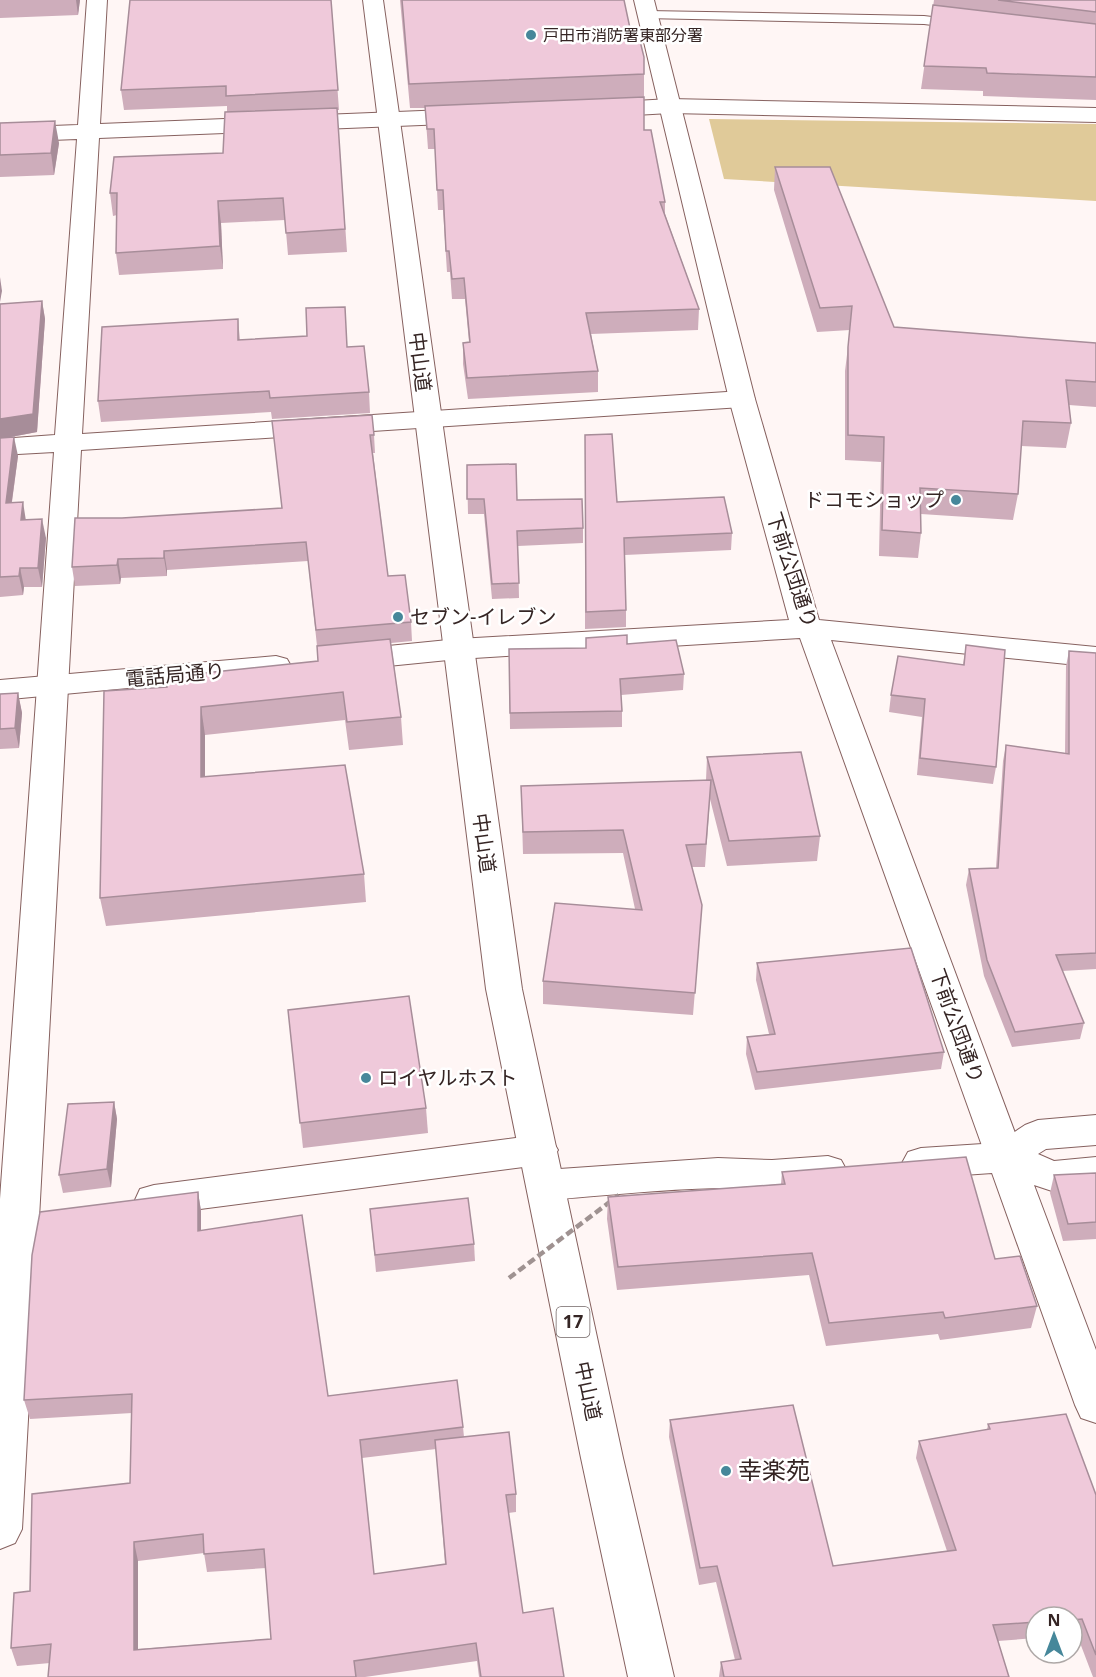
<svg xmlns="http://www.w3.org/2000/svg" width="1096" height="1677" viewBox="0 0 1096 1677" font-family="'Noto Sans','Noto Sans JP',sans-serif">
	<style>
		.green { fill: #e0ca99 }
		.lines { fill: none; stroke-linecap: round; stroke-linejoin: round }
		.service-casing { stroke: #86615f; stroke-width: 2 }
		.minor-casing { stroke: #86615f; stroke-width: 2 }
		.tertiary-casing { stroke: #86615f; stroke-width: 2 }
		.trunk-casing { stroke: #86615f; stroke-width: 2 }
		.service { fill: #fff; fill-rule: evenodd }
		.minor { fill: #fff; fill-rule: evenodd }
		.tertiary { fill: #fff; fill-rule: evenodd }
		.trunk { fill: #fff; fill-rule: evenodd }
		.path-bridge { stroke: #9f9291; stroke-width: 4.5; stroke-dasharray: 8 4; stroke-linecap: butt }
		.wall { fill: #ceadbb; fill-rule: evenodd }
		.shaded-wall { fill: #a78d99 }
		.building { fill: #efc9da; stroke: #a78d99; stroke-width: 1.5; fill-rule: evenodd }
		.poi-dot { fill: #46879a; stroke: #fff; stroke-width: 2 }
		.labels { text-anchor: middle; stroke-width: 5; stroke-linejoin: round; paint-order: stroke }
		.far-poi-label { font-size: 16px; fill: #352524; stroke: #fff; text-anchor: start }
		.shield { fill: #fff; stroke: #726666; stroke-width: 1.5 }
		.shield-label { font-size: 18px; font-weight: bold; fill: #352524 }
		.street-label { font-size: 20px; fill: #352524; stroke: #fff }
		.poi-label { font-size: 20px; fill: #352524; stroke: #fff; text-anchor: start }
		.near-poi-label { font-size: 24px; fill: #352524; stroke: #fff; text-anchor: start }
	</style>
	<rect width="100%" height="100%" fill="#fff6f5"/>
	<polygon class="green" points="709,119 1096,124 1096,201 724,179"/>
	<g class="lines">
		<defs>
			<polygon id="service" points="648,11 924,16 957,20 963,24 957,28 924,24 644,18 644,12"/>
			<g id="minor">
				<polygon points="87,0 107,0 100,124 471,109 479,111 482,116 479,121 471,123 99,138 82,434 742,391 751,393 755,399 751,405 742,407 81,450 22,1529 15,1543 0,1549 0,1199 54,452 0,455 0,439 55,435 77,139 0,142 0,128 78,125"/>
				<polygon points="670,99 1096,108 1096,122 670,113 600,117 592,115 589,110 592,105 600,103"/>
				<polygon points="1096,1115 1096,1145 1046,1149 1038,1154 1054,1161 1096,1157 1096,1187 1052,1191 1034,1185 1096,1350 1096,1423 1081,1418 1075,1405 992,1173 921,1178 908,1174 902,1163 908,1152 921,1148 998,1143 1025,1125 1038,1120"/>
				<polygon points="539,1135 552,1140 558,1150 552,1160 539,1165 154,1215 140,1211 135,1200 140,1189 154,1185"/>
				<path d="M828,1156L841,1160L847,1171L841,1182C802,1195 759,1188 719,1188C661,1189 603,1196 545,1200L532,1196L526,1185L532,1174L545,1170L718,1158L772,1160Z"/>
			</g>
			<g id="tertiary">
				<polygon points="634,0 654,0 755,399 819,620 1096,647 1096,667 831,640 1024,1157 1018,1168 1005,1172 992,1168 986,1157 800,638 458,659 348,670 337,667 333,660 337,653 348,650 458,639 789,620 729,399"/>
				<polygon points="276,656 287,659 291,666 287,673 0,700 0,680"/>
			</g>
			<polygon id="trunk" points="363,0 383,0 522,989 623,1458 674,1677 628,1677 581,1458 486,989"/>
		</defs>
		<use href="#service" class="service-casing"/>
		<use href="#minor" class="minor-casing"/>
		<use href="#tertiary" class="tertiary-casing"/>
		<use href="#trunk" class="trunk-casing"/>
		<use href="#service" class="service"/>
		<use href="#minor" class="minor"/>
		<use href="#tertiary" class="tertiary"/>
		<use href="#trunk" class="trunk"/>
		<polyline class="path-bridge" points="509,1278 619,1195"/>
	</g>
	<g class="wall">
		<polygon points="0,0 80,0 78,15 0,18"/>
		<polygon points="331,0 339,110 337,110 347,252 288,255 285,220 221,223 223,269 119,275 116,253 117,215 113,216 110,193 223,153 227,112 227,106 124,110 121,90"/>
		<polygon points="400,0 624,0 631,33 644,57 644,130 665,202 665,214 699,309 698,330 591,334 598,371 598,392 468,399 463,364 463,343 469,342 465,299 452,299 450,272 447,272 443,210 438,210 435,149 428,149 425,108 410,108"/>
		<polygon points="934,0 1096,0 1096,100 983,96 983,91 921,89"/>
		<polygon points="0,123 59,143 54,175 0,177"/>
		<polygon points="775,167 894,327 1096,343 1096,407 1069,405 1071,423 1066,448 1021,446 1018,494 1013,520 921,514 921,533 918,558 879,556 881,462 845,460 845,371 850,330 817,332 774,190"/>
		<polygon points="42,301 45,319 37,432 6,438 18,456 12,502 26,520 46,538 42,587 24,587 23,595 0,597 0,304"/>
		<polygon points="238,319 240,340 347,347 369,392 370,413 272,419 271,412 101,422 98,401"/>
		<polygon points="272,421 374,435 375,453 373,453 388,576 411,622 412,641 391,643 401,717 403,745 349,750 345,720 205,735 205,777 364,874 366,902 106,926 100,898 167,687 318,661 317,646 308,561 167,570 167,576 121,578 120,584 75,586 72,567 122,518 282,508"/>
		<polygon points="585,435 617,502 732,533 731,550 625,555 626,610 626,627 585,629"/>
		<polygon points="467,465 517,500 583,528 583,543 518,546 519,598 492,599 484,514 468,514"/>
		<polygon points="627,644 684,674 683,690 621,695 622,711 622,727 510,729 509,649 586,648"/>
		<polygon points="966,645 996,767 993,784 917,775 922,717 889,712 891,695 963,665"/>
		<polygon points="1069,651 1096,653 1096,969 1062,971 1084,1023 1080,1039 1012,1047 984,976 966,885 969,869 996,868 1003,761 1006,745 1065,753 1066,666"/>
		<polygon points="18,693 22,713 19,748 0,749 0,694"/>
		<polygon points="707,757 820,836 817,861 727,866 710,799 705,867 692,867 702,905 693,1015 543,1004 543,981 635,909 623,853 523,854 521,786 706,780"/>
		<polygon points="757,963 944,1052 941,1069 755,1090 746,1054 747,1037 769,1034 756,980"/>
		<polygon points="288,1010 426,1108 428,1133 303,1148"/>
		<polygon points="114,1102 117,1119 111,1187 63,1193 59,1175"/>
		<polygon points="782,1172 995,1259 1037,1306 1031,1328 940,1340 938,1334 826,1346 809,1275 617,1290 607,1219 608,1197 781,1184"/>
		<polygon points="1096,1173 1096,1239 1063,1241 1050,1193 1054,1175"/>
		<path d="M198,1192L201,1211V1230L328,1396L463,1427L464,1437L516,1494V1512L508,1513L523,1613L564,1677H479L477,1661L365,1677H48L50,1663L17,1666L11,1648L30,1591L130,1483L132,1413L30,1419L24,1400ZM436,1449L445,1564L374,1574L362,1458ZM204,1553L207,1572L266,1568L271,1639L138,1649V1561Z"/>
		<polygon points="370,1209 474,1244 475,1261 376,1272"/>
		<polygon points="670,1420 833,1566 947,1551 916,1458 919,1441 987,1430 988,1424 1096,1495 1096,1677 1093,1677 1077,1635 1072,1636 1072,1617 1036,1617 1036,1638 998,1641 1009,1677 719,1677 721,1662 735,1660 716,1582 699,1585 669,1437"/>
	</g>
	<g class="shaded-wall">
		<polygon points="76,0 80,0 78,15"/>
		<polygon points="55,121 59,143 54,175 51,153"/>
		<polygon points="218,201 221,223 223,269 220,246"/>
		<polygon points="0,277 2,291 0,302"/>
		<polygon points="42,301 45,319 37,432 0,439 0,419"/>
		<polygon points="14,437 18,456 9,522 6,503"/>
		<polygon points="23,502 26,521 21,520"/>
		<polygon points="42,519 46,538 42,587 38,568"/>
		<polygon points="164,551 167,570 167,576 164,558"/>
		<polygon points="118,559 121,578 120,584 117,565"/>
		<polygon points="20,568 24,587 23,595 19,576"/>
		<polygon points="18,693 22,713 19,748 15,728"/>
		<polygon points="201,707 205,735 205,805 201,777"/>
		<polygon points="114,1102 117,1119 111,1187 107,1169"/>
		<polygon points="198,1192 201,1211 201,1250 198,1231"/>
		<polygon points="134,1542 138,1561 138,1667 134,1650"/>
	</g>
	<g class="building">
		<polygon points="130,0 331,0 338,90 226,96 226,86 121,90"/>
		<polygon points="402,0 624,0 631,33 638,33 644,57 644,74 409,84"/>
		<polygon points="998,0 1096,0 1096,12"/>
		<polygon points="933,5 1096,24 1096,77 987,73 986,68 924,66"/>
		<polygon points="644,97 644,130 651,130 665,202 660,202 699,309 586,313 598,371 467,378 463,343 470,342 464,278 452,279 449,251 446,251 443,190 437,190 434,129 427,129 425,106"/>
		<polygon points="337,108 345,229 286,233 283,198 218,201 220,246 116,253 117,193 110,193 114,157 223,153 225,112"/>
		<polygon points="55,121 51,153 0,155 0,123"/>
		<polygon points="775,167 830,167 894,327 1096,343 1096,382 1066,380 1071,423 1023,421 1018,494 920,488 921,533 882,530 884,437 848,435 848,347 852,306 820,308"/>
		<polygon points="42,301 33,414 0,419 0,304"/>
		<polygon points="345,307 347,347 364,346 369,392 270,398 269,391 98,401 102,327 238,319 238,340 307,336 306,308"/>
		<polygon points="372,415 374,435 370,435 388,576 405,575 411,622 316,630 306,542 164,551 164,558 118,559 117,565 72,567 75,518 122,518 282,508 272,421"/>
		<polygon points="612,434 617,502 724,497 732,533 624,538 626,610 586,612 585,435"/>
		<polygon points="14,437 6,503 23,502 21,520 42,519 38,568 20,568 19,576 0,577 0,438"/>
		<polygon points="516,464 517,500 582,499 583,528 517,531 519,583 492,584 484,499 467,499 467,465"/>
		<polygon points="627,635 627,644 676,640 684,674 620,679 622,711 510,713 509,649 586,648 586,638"/>
		<polygon points="390,639 401,717 347,722 343,692 201,707 201,777 345,765 364,874 100,898 104,691 167,687 167,677 318,661 317,646"/>
		<polygon points="966,645 1005,650 996,767 920,758 925,699 891,695 898,656 964,665"/>
		<polygon points="1069,651 1096,653 1096,953 1056,955 1084,1023 1015,1032 987,960 969,869 998,868 1006,745 1069,754"/>
		<polygon points="18,693 15,728 0,729 0,694"/>
		<polygon points="801,752 820,836 729,841 707,757"/>
		<polygon points="711,780 706,844 686,845 702,905 695,993 543,981 555,903 642,910 623,830 523,832 521,786"/>
		<polygon points="911,948 944,1052 757,1072 747,1037 775,1034 757,963"/>
		<polygon points="409,996 426,1108 300,1123 288,1010"/>
		<polygon points="114,1102 107,1169 59,1175 68,1104"/>
		<polygon points="966,1157 995,1259 1020,1256 1037,1306 945,1318 943,1312 829,1323 812,1253 618,1267 608,1197 785,1184 782,1172"/>
		<polygon points="1096,1173 1096,1222 1068,1224 1054,1175"/>
		<path d="M198,1192V1231L302,1215L328,1396L457,1380L463,1427L360,1440L374,1574L446,1564L435,1440L509,1432L516,1494L506,1495L523,1613L553,1608L564,1677H481L476,1643L354,1661L356,1677H48L51,1644L11,1648L14,1593L30,1591L32,1494L130,1483L132,1394L24,1400L32,1255L40,1212ZM203,1534L204,1554L264,1549L271,1639L134,1650V1542Z"/>
		<polygon points="468,1198 474,1244 375,1255 370,1209"/>
		<polygon points="793,1405 833,1566 956,1550 919,1441 990,1429 988,1424 1066,1414 1096,1495 1096,1655 1082,1619 1072,1620 1072,1617 1036,1617 1036,1622 993,1625 1009,1677 724,1677 721,1662 741,1659 717,1566 700,1568 670,1420"/>
	</g>
	<g class="poi-dot">
		<circle cx="531" cy="35" r="6"/>
		<circle cx="956" cy="500" r="6"/>
		<circle cx="398" cy="617" r="6"/>
		<circle cx="366" cy="1078" r="6"/>
		<circle cx="726" cy="1471" r="6"/>
	</g>
	<g class="labels">
		<g class="far-poi-label">
			<text x="543" y="41">戸田市消防署東部分署</text>
		</g>
		<rect class="shield" x="556.5" y="1307" width="33" height="30" rx="4.5"/>
		<g class="shield-label">
			<text x="573" y="1328">17</text>
		</g>
		<g class="street-label">
			<text transform="translate(420 362) rotate(83)" y="7">中山道</text>
			<text transform="translate(792 570) rotate(72)" y="7">下前公団通り</text>
			<text transform="translate(175 675) rotate(-5)" y="7">電話局通り</text>
			<text transform="translate(484 843) rotate(82)" y="7">中山道</text>
			<text transform="translate(957 1026) rotate(70)" y="7">下前公団通り</text>
			<text transform="translate(588 1391) rotate(78)" y="7">中山道</text>
		</g>
		<g class="poi-label">
			<text x="944" y="507" text-anchor="end">ドコモショップ</text>
			<text x="410" y="624">セブン-イレブン</text>
			<text x="378" y="1085">ロイヤルホスト</text>
		</g>
		<g class="near-poi-label">
			<text x="738" y="1479">幸楽苑</text>
		</g>
	</g>
	<g transform="translate(1054 1635)"><circle r="28" fill="#ffffff" stroke="#aea8a7" stroke-width="1.5"/>
	<path d="M0-4.5L10 22L0 15L-10 22Z" fill="#46879a"/>
	<text y="-9" font-size="16" font-weight="bold" text-anchor="middle" fill="#352524">N</text>
	</g>
</svg>
